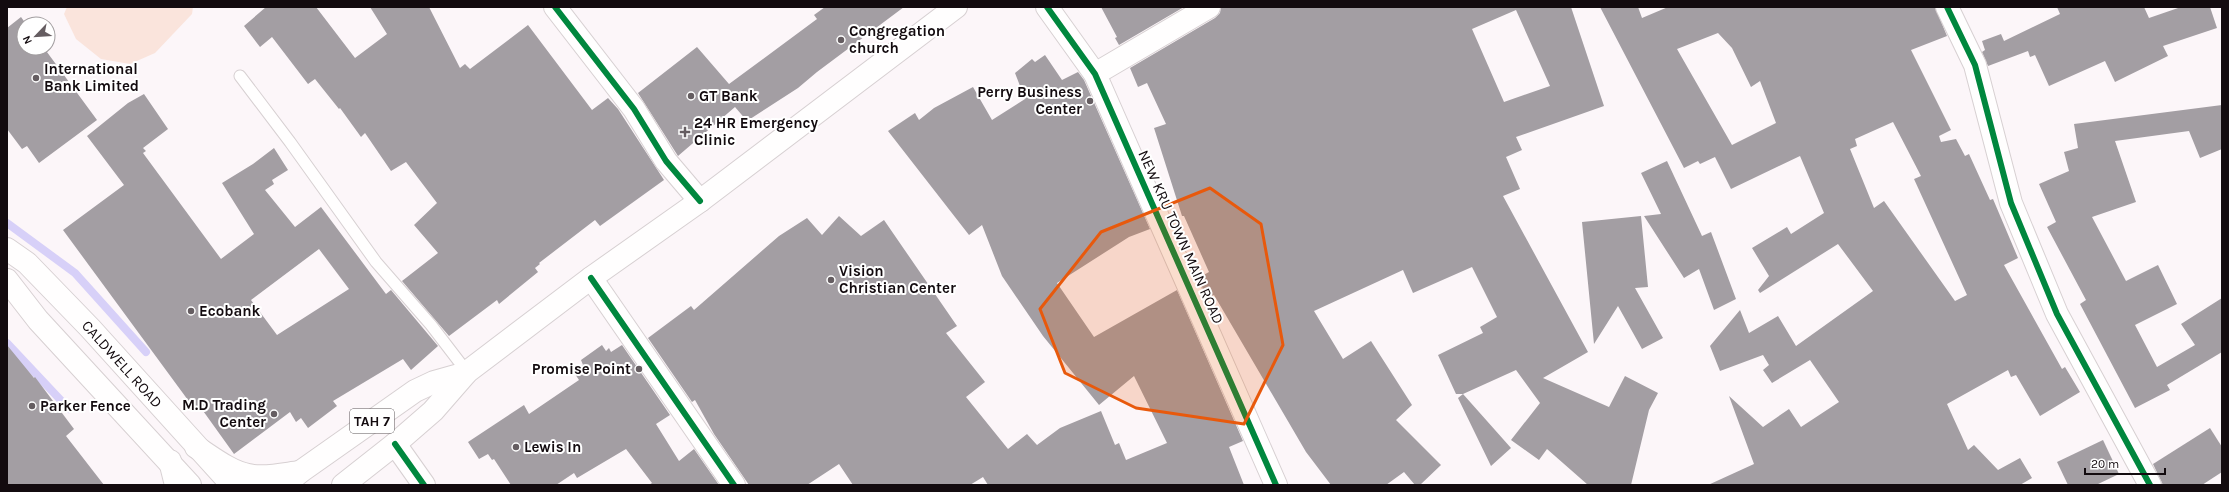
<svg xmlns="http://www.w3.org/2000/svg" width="2229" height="492" viewBox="0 0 2229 492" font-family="Karla,sans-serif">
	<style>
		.green { fill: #fae4dc }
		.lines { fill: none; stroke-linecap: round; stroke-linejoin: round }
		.stream { stroke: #d7d0f8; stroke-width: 8 }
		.building { fill: #a39ea3; fill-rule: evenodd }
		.service-casing { stroke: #d7d0d2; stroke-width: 13 }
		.minor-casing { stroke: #d7d0d2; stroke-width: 24 }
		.secondary-casing { stroke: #d7d0d2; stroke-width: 24 }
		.trunk-casing { stroke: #d7d0d2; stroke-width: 24 }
		.service { stroke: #fffefe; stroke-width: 11 }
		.minor { stroke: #fffefe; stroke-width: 22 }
		.secondary { stroke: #fffefe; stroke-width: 22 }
		.trunk { stroke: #fffefe; stroke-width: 22 }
		.cycleway-casing { stroke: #fff; stroke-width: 8 }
		.cycleway { stroke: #00873e; stroke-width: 6 }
		.marked { fill: #e8590c; fill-opacity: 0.2; stroke: #e8590c; stroke-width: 3; stroke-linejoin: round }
		.poi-dot { fill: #655d61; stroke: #fff; stroke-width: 1.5 }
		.labels { text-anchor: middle; stroke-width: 4; stroke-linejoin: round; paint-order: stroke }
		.shield { fill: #fff; stroke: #5a5457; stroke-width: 1 }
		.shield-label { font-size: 14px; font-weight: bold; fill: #130b0f }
		.poi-label { font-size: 15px; font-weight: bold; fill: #130b0f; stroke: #fff; text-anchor: start }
		.street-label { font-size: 15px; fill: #130b0f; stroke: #fff }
	</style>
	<rect width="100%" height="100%" fill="#fcf6f9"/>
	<polygon class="green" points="67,7 193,7 192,14 155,53 130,64 101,59 76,39 64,14"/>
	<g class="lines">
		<g class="stream">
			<polyline points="7,223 75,273 146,352"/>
			<polyline points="7,343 69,409"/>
		</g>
	</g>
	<g class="building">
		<polygon points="266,7 316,7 355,58 387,34 370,7 429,7 460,68 465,64 470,69 528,25 592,110 608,98 618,109 664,180 600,226 595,220 539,263 540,264 535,268 538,272 499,304 497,300 449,336 402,281 438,253 414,225 437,203 406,162 391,171 365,133 361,137 340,108 339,109 315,79 308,84 272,37 260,47 244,26"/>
		<polygon points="825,7 904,7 817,72 798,88 747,121 735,107 678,156 638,93 697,47 729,84 817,19 814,15"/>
		<polygon points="1101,7 1184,7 1119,45 1115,38 1117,37"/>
		<path d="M1221,7H1571L1604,106L1516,137L1522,150L1506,157L1520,189L1503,196L1588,352L1543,378L1609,407L1625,376L1658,393L1649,410L1631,485H1588L1547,449L1539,460L1511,440L1540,403L1516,370L1463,394L1511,448L1491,466L1458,398L1463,394H1456L1438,355L1483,333L1480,327L1497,317L1472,267L1413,293L1403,270L1314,311L1343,359L1371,341L1412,405L1396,420L1441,465L1420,485H1415L1404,472L1386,485H1331L1306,452L1214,295L1207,298L1198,278L1209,272L1184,216H1182L1154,128L1166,124L1147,83L1138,87L1130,68L1215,18L1220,13ZM1516,10L1550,86L1504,102L1472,29Z"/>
		<path d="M1600,7H1638L1642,18L1668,7H1935L1947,36L1911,50L1951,130L1939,136L1941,142L1956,139L1965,156L1969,154L1990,200L1993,199L2018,258L2004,265L2062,369L2065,367L2080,392L2040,416L2016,375L2011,377L2008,370L1947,404L1968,450L1974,445L1998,470L2020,458L2032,478L2020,485H1708L1754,464L1729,396L1763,427L1789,409L1801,427L1839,402L1810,360L1772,383L1763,370L1769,365L1763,355L1720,371L1710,346L1740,310L1749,333L1778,316L1796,346L1873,291L1838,244L1760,293L1758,290L1769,276L1752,248L1787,227L1791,234L1824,213L1800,156L1731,189L1715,157L1700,164L1698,161L1684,168ZM1718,33L1732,48L1751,87L1760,81L1776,123L1732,145L1677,49ZM1893,122L1921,176L1914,179L1967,295L1955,301L1884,201L1874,208L1850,149L1857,146L1855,139Z"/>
		<polygon points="2057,7 2144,7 2149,18 2181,7 2210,7 2217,28 2163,46 2168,56 2115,82 2105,61 2049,86 2035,55 2030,57 2028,51 1988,66 1982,52 1985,50 1982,41 2001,34 2004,41 2060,14"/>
		<polygon points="21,17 26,24 24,24 24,48 44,48 97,120 39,163 27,146 22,149 7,129 7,28"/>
		<polygon points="1045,55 1062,80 1078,72 1084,80 1150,229 1129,237 1057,283 1094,337 1177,290 1243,441 1229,447 1244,485 988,485 983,477 970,485 853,485 839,464 807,485 749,485 714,434 695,400 692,402 648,338 691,306 694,310 779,236 807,218 822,235 839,216 861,236 884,220 957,326 946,333 985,382 966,397 1008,449 1027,434 1037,445 1060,428 1101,411 1115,445 1119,443 1126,460 1167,443 1134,376 1099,405 1043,336 1002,276 982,225 969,235 888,131 915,113 919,120 934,108 973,87 992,120 1025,99 1015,73 1032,59 1035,62"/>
		<path d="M144,94L168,129L143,148L146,151L143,153L221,259L254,234L222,183L253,164L274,148L288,170L272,180L274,184L265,190L295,227L321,207L386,294L391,290L438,346L411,370L403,359L333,401L337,406L308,428L301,418L296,422L290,412L234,454L201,408L196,411L63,230L124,185L87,136L128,103ZM319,249L349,289L277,335L251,300Z"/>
		<polygon points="2222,105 2222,149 2200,158 2189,131 2115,141 2136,202 2092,217 2126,281 2158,265 2177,304 2135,325 2157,367 2195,345 2181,324 2222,298 2222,352 2167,385 2170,390 2135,408 2080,304 2086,300 2047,227 2056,222 2039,184 2069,171 2064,152 2078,148 2074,124"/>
		<polygon points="1667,161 1702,236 1711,232 1736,299 1714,310 1699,269 1684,278 1644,216 1661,214 1641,173"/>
		<polygon points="1641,216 1648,287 1635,288 1663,338 1642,349 1618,306 1594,344 1582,222"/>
		<polygon points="7,345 34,378 35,377 74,429 66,436 104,485 7,485"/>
		<polygon points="602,345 606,351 609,348 611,352 622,345 670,415 656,424 679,461 694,449 719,485 649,485 652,483 626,449 577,478 574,473 556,485 511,485 494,459 492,460 488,454 479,459 468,442 524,405 529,414 579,380 573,371 583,365 581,360"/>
		<polygon points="2210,428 2222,447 2222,472 2202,485 2163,485 2153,464"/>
		<polygon points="2103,440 2119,474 2096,485 2068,485 2057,462"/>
	</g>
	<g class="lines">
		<defs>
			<polyline id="service" points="240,76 290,142 376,262 431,325 467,372"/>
			<g id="minor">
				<polyline points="555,7 634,109 666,161 700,201"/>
				<polyline points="1047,7 1095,74 1276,485"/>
				<polyline points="1947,7 1975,65 2011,203 2057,314 2150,485"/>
				<polyline points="1095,74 1209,7"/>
				<polyline points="591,278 734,485"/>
				<polyline points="395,444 424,485"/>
			</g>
			<g id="secondary">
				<polyline points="7,249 27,263 90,328 232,485"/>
				<polyline points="7,280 38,320 190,485"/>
			</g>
			<g id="trunk">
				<path d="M196,447C212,457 229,471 248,475C264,479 284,474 300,472"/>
				<polyline points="170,461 176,485"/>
				<polyline points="285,485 300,472 415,391 434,382 466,373"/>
				<polyline points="343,485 395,444 433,411 467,372 591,278 700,201 956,7"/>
			</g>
		</defs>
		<use href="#service" class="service-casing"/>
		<use href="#minor" class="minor-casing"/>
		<use href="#secondary" class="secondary-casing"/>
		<use href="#trunk" class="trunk-casing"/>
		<use href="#service" class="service"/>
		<use href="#minor" class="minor"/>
		<use href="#secondary" class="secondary"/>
		<use href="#trunk" class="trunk"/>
		<defs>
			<g id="cycleway">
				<polyline points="555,7 634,109 666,161 700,201"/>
				<polyline points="1047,7 1095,74 1276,485"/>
				<polyline points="1947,7 1975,65 2011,203 2057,314 2150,485"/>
				<polyline points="591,278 734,485"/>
				<polyline points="395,444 424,485"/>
			</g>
		</defs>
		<use href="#cycleway" class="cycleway-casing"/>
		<use href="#cycleway" class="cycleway"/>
	</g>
	<path class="marked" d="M1210,188L1261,224L1283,345L1244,424L1136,408L1065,373L1040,309L1101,232Z"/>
	<g class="poi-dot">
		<circle cx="841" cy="40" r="4"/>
		<circle cx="36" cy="78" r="4"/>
		<circle cx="691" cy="96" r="4"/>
		<circle cx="1090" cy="101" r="4"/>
		<path d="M683 126h4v4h4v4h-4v4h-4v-4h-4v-4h4z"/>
		<circle cx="831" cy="280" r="4"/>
		<circle cx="191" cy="311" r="4"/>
		<circle cx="639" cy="369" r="4"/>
		<circle cx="32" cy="406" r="4"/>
		<circle cx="274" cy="414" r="4"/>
		<circle cx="516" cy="447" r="4"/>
	</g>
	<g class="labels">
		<rect class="shield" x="350" y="409" width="44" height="24" rx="3"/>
		<g class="shield-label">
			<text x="372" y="426">TAH 7</text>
		</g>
		<g class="poi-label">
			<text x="849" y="36">Congregation<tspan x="849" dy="17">church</tspan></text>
			<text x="44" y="74">International<tspan x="44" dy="17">Bank Limited</tspan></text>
			<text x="1082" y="97" text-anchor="end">Perry Business<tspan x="1082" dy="17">Center</tspan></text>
			<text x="699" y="101">GT Bank</text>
			<text x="694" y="128">24 HR Emergency<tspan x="694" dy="17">Clinic</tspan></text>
			<text x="839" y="276">Vision<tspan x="839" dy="17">Christian Center</tspan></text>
			<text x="199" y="316">Ecobank</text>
			<text x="631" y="374" text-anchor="end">Promise Point</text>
			<text x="266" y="410" text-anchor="end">M.D Trading<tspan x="266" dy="17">Center</tspan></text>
			<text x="40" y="411">Parker Fence</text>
			<text x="524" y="452">Lewis In</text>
		</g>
		<g class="street-label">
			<text transform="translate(1181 237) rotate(66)" y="5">NEW KRU TOWN MAIN ROAD</text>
			<text transform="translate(122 364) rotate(48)" y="5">CALDWELL ROAD</text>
		</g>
	</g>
	<rect width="2229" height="492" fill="none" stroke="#130b0f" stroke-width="16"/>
	<g transform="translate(36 36) rotate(245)"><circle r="19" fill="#ffffff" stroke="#a19d9f"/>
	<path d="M0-3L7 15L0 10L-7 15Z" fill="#655d61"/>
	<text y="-6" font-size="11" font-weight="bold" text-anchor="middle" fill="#130b0f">N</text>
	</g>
	<path d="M2085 468v6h80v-6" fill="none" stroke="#130b0f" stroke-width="2"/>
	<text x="2091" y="468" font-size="12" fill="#130b0f" stroke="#ffffff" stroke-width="3" paint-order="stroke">20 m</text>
</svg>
